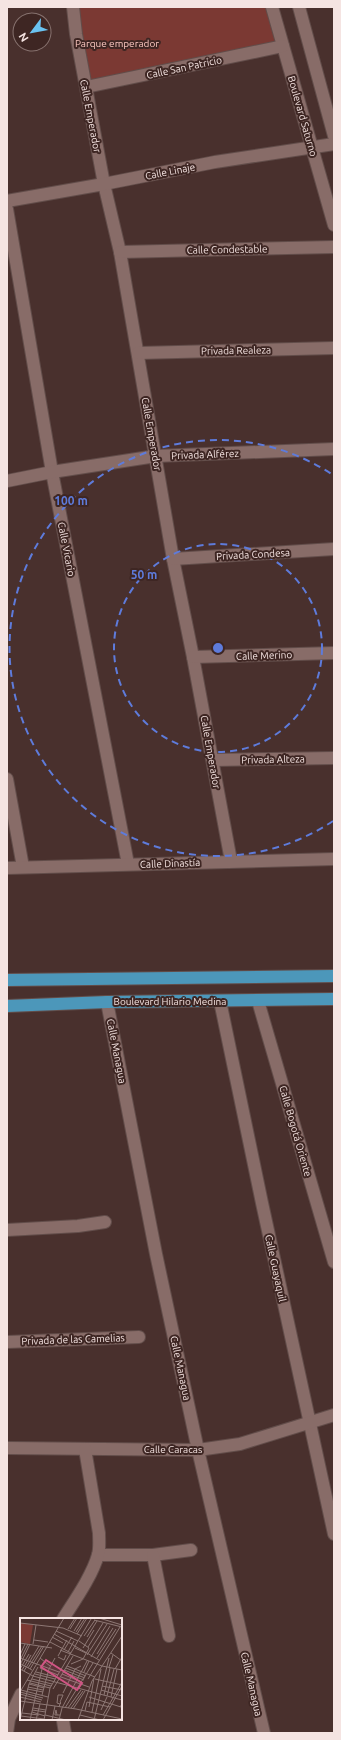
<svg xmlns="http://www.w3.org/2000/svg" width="341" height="1740" viewBox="0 0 341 1740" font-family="Ubuntu,sans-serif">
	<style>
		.green { fill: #7b3933 }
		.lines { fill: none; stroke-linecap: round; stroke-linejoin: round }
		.minor-casing { stroke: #624d4a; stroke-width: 14 }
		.major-casing { stroke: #624d4a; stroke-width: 14 }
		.minor { stroke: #886c68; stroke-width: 12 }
		.major { stroke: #4c97ba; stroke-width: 12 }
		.ring { fill: none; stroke: #5e7bdb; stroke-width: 2; stroke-dasharray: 7 5 }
		.labels { text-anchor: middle; stroke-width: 4; stroke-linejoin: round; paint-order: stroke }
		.park-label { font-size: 10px; fill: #fcc7c0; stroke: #3e2623 }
		.street-label { font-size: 10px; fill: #f5e4e2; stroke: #3e2623 }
		.inset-road { fill: none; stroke: #8e7875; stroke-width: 1 }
		.view { fill: #d15584; fill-opacity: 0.15; stroke: #d15584; stroke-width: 2 }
		.inset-edge { fill: none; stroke: #f5e4e2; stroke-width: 2 }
		.centre { fill: #5e7bdb; stroke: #3e2623; stroke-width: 2 }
		.ring-label { font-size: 12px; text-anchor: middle; font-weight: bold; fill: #5e7bdb; stroke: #3e2623; stroke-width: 4; stroke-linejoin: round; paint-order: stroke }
	</style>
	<rect width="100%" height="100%" fill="#49302d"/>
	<polygon class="green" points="74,7 272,7 283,46 86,87"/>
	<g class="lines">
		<defs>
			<g id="minor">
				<polyline points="73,7 76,34 104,184 120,252 173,559 193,657 231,861"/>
				<polyline points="272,7 334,225"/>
				<polyline points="299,7 334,136"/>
				<polyline points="86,87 283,46"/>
				<polyline points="7,201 104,184 215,162 334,144"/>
				<polyline points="7,209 52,472 128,864"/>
				<polyline points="120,252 334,247"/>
				<polyline points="138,353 334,348"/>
				<polyline points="7,481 52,472 156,456 334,449"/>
				<polyline points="173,559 334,549"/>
				<polyline points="193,657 334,653"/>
				<polyline points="213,760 334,758"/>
				<polyline points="7,779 23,867"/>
				<polyline points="7,868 334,859"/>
				<polyline points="220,1001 262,1203 334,1534"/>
				<polyline points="258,1001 334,1262"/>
				<polyline points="107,1002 156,1254 198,1450 264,1733"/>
				<polyline points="7,1230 78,1226 105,1222"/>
				<polyline points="7,1342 139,1337"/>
				<polyline points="7,1448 198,1450 240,1444 334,1415"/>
				<polyline points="98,1555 153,1555 191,1550"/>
				<polyline points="153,1555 169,1636"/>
				<path d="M63,1619C75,1600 92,1576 98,1555C100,1548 99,1540 99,1533L85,1449"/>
				<polyline points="63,1721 65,1733"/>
				<polyline points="7,1733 9,1719 21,1694"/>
			</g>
			<g id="major">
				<polyline points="7,980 334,976"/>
				<polyline points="7,1006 107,1002 334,999"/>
			</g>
		</defs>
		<use href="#minor" class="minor-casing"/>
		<use href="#major" class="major-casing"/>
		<use href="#minor" class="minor"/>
		<use href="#major" class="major"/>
	</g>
	<g class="ring">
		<circle cx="218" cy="648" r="104"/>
		<path d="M333 821A208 208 0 1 1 333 475"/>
	</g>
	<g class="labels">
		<g class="park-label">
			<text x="117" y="47">Parque emperador</text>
		</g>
		<g class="street-label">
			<text transform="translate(184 67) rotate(-12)" y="4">Calle San Patricio</text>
			<text transform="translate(91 116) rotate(79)" y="4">Calle Emperador</text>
			<text transform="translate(303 116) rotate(74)" y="4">Boulevard Saturno</text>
			<text transform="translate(170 171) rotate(-11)" y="4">Calle Linaje</text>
			<text transform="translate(227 249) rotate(-1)" y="4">Calle Condestable</text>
			<text transform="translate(236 350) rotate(-1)" y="4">Privada Realeza</text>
			<text transform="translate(152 434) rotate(80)" y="4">Calle Emperador</text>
			<text transform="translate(205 454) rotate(-2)" y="4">Privada Alférez</text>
			<text transform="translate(67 549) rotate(79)" y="4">Calle Vicario</text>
			<text transform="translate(253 554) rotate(-3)" y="4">Privada Condesa</text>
			<text transform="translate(264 655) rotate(-2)" y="4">Calle Merino</text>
			<text transform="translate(211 752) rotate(80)" y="4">Calle Emperador</text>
			<text transform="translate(273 759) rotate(-1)" y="4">Privada Alteza</text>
			<text transform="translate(170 863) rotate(-2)" y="4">Calle Dinastía</text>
			<text x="170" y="1005">Boulevard Hilario Medina</text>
			<text transform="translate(117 1051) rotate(79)" y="4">Calle Managua</text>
			<text transform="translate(296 1131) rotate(74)" y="4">Calle Bogotá Oriente</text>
			<text transform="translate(276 1268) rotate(78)" y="4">Calle Guayaquil</text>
			<text transform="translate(73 1339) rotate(-2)" y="4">Privada de las Camelias</text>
			<text transform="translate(181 1368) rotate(78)" y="4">Calle Managua</text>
			<text x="173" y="1453">Calle Caracas</text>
			<text transform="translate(252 1684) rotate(77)" y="4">Calle Managua</text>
		</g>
	</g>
	<g transform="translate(20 1618)">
		<rect width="102" height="102" fill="#49302d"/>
		<path d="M1,5L13,7L10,26L0,24Z" fill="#7b3933"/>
		<path class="inset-road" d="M79,0L102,7M74,2L102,9M0,5L43,10L62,18M48,11L55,0M50,11L57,0M36,13L58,23M54,13L62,0M56,14L65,0M34,16L79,42M57,16L67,0M64,18L75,2M32,19L43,25M67,19L77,3M14,22L28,24M30,24L51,35M0,25L32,30M13,26L16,7M68,29L83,5M55,30L66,35M63,30L74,12M40,32L82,48L102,52M44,32L52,19M48,34L54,23M91,35L102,43M77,36L93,10M0,37L5,26M67,37L87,6M38,38L47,22M38,39L44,42L46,37M71,39L90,8M0,40L39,54M20,40L30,48M77,40L96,11M0,42L8,26M1,46L12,52M51,46L63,41L69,30L59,23M0,47L10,26M47,48L75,59M89,49L93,37M8,50L22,28M20,50L38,57M46,50L66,58M0,51L13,58L102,82M0,51L9,36M10,51L24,28M95,51L102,39M2,52L11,37M44,52L65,60M4,53L19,28M16,54L36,59M43,54L64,62M64,54L69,43M15,56L35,61M42,56L62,64M41,59L69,69M12,61L32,66M68,61L100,9M75,61L102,67M7,62L31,68M10,65L30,70M9,66L24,70M82,68L102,72M8,69L23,72M7,71L23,74M33,71L53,38M1,72L28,79M81,72L102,78M0,74L44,0M0,74L23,80M43,75L55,51L61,48M0,76L22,82M22,77L29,51L35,40M84,77L90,50M87,78L94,51M0,79L21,84M69,79L101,89V87M91,79L97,51M93,80L102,64M0,83L56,91L102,101M39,89L40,86L41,85L40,84L43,77H38L37,85L40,86M69,89L74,60M13,90L26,92M45,90L73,45M48,90L61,72M51,90L63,73M53,91L65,73M12,92L26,94M81,92L87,79M65,93L67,84L90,89M12,94L25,98M72,94L81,51M2,95L19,97M25,97L46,102M37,97L36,92L35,96V97H40M60,97L80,102M83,97L93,80M1,98L24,101M0,102L9,66L18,49M10,102L22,51M16,102L20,86M24,102L30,70L71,1M32,102L35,88M39,102L42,90L67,43M58,102L72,63L102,18M74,102L89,40M83,102L102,68"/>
		<path class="view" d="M26,42L62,65L57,72L21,49Z"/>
		<rect width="102" height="102" class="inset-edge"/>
	</g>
	<circle cx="218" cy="648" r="6" class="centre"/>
	<g class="ring-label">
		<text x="71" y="505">100 m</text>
		<text x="144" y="579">50 m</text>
	</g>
	<rect width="341" height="1740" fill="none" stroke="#f5e4e2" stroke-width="16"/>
	<g transform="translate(32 32) rotate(238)"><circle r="19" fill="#3e2623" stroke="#87726f"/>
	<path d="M0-3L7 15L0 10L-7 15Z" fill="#6ac3f1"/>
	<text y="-6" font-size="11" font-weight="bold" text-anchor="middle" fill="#f5e4e2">N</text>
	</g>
</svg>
